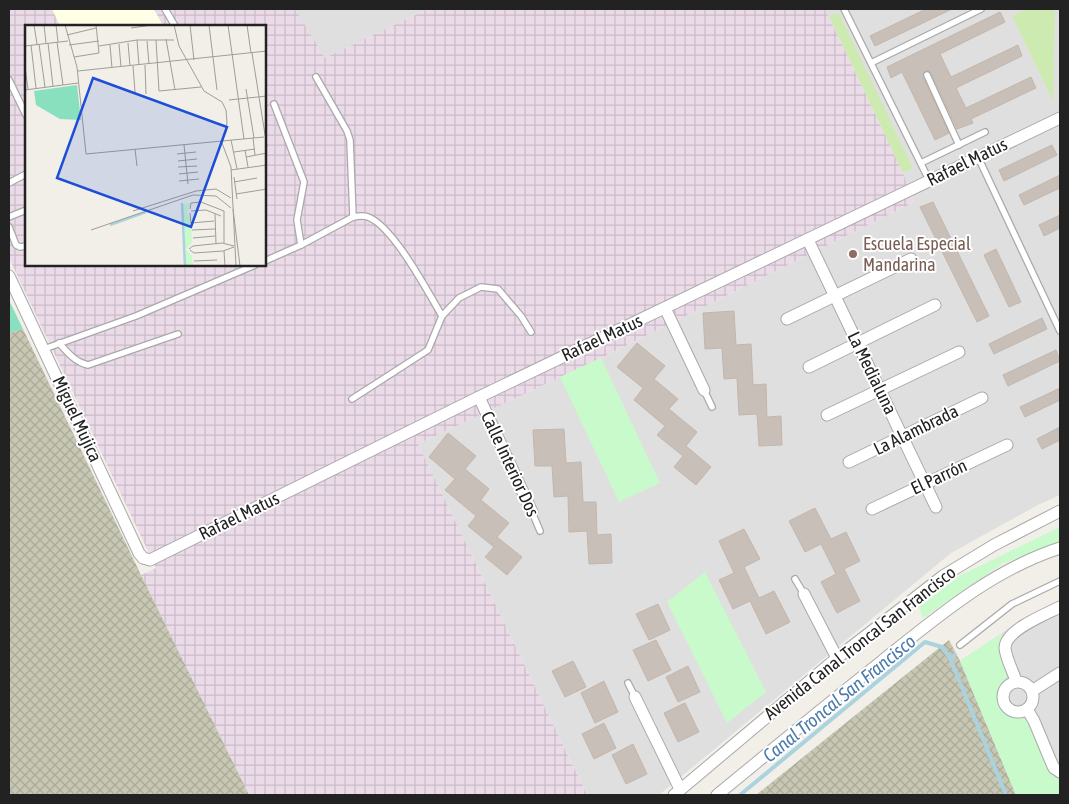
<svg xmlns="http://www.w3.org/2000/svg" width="1069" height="804" viewBox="0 0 1069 804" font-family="'Asap Condensed',sans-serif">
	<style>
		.residential { fill: #e0dfdf }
		.industrial { fill: url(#industrial-grid) }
		.education { fill: #ffffe5 }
		.construction { fill: url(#construction-cross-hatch) }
		.grass { fill: #cdebb0 }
		.park { fill: #c8facc }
		.pitch { fill: #88e0be }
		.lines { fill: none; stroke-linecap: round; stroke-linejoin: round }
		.stream { stroke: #aad3df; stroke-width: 4 }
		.building { fill: #c7bfb8; stroke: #c4b6ab }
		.service-casing { stroke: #a9a9a9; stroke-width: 8 }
		.minor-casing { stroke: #a9a9a9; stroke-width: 13 }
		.service { stroke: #fff; stroke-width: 5.5 }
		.minor { stroke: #fff; stroke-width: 11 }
		.education-dot { fill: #8d6e63; stroke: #fff; stroke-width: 2 }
		.labels { text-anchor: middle; stroke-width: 4; stroke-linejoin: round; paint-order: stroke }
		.street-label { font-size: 18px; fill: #222; stroke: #fff }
		.education-label { font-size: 18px; fill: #785e54; stroke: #fff; text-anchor: start }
		.water-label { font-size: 19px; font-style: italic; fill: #4a7aab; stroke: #fff }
		.inset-river { fill: none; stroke: #aad3df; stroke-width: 2.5 }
		.inset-road { fill: none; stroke: #9f9d99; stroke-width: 1 }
		.view { fill: #1d4ed8; fill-opacity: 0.15; stroke: #1d4ed8; stroke-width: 2.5 }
		.inset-edge { fill: none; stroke: #222; stroke-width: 2.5 }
	</style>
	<defs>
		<pattern id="industrial-grid" width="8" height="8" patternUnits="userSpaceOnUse" patternTransform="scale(1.25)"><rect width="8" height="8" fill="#ebdbe8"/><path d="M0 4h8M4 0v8" fill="none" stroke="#c9bcc7"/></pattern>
		<pattern id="construction-cross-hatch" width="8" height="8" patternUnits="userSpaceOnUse" patternTransform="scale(1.25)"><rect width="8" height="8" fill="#c7c7b4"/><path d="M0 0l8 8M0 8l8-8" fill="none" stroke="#abab9a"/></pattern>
	</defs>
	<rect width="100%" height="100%" fill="#f2efe9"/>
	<g class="residential">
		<polygon points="9,9 428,9 265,87 265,26 26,26"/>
		<polygon points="825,9 1060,9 1060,495 1038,505 951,553 659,795 587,795 418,444 601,358 914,202 903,173"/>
		<polygon points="1060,600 1060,795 1016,795 960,661 1017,623"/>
	</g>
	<polygon class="industrial" points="9,9 52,9 60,26 26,26 26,265 265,265 265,26 163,26 154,9 295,9 325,58 428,9 825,9 903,173 914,202 601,358 418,444 587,795 249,795 141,575 156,568 9,258"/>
	<polygon class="education" points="52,9 154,9 163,26 60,26"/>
	<g class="construction">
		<polygon points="23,329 141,575 249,795 9,795 9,333"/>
		<polygon points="949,640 960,661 1016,795 756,795"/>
	</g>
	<g class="grass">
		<polygon points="1027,9 1055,9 1053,101 1012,16"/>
		<polygon points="839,13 913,168 903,173 829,16"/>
	</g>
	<g class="park">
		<polygon points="601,358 660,483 619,502 560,377"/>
		<polygon points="1060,527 1060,541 1002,564 923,618 919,607 961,575"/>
		<polygon points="705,572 766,692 727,723 667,602"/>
		<path d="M1002,633L1001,646L1008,674C1001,691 991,691 1006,711L1027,715L1051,773L1056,779L1060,778V795H1016L960,661Z"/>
	</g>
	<polygon class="pitch" points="9,300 23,329 9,333"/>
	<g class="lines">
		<g class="stream">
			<polyline points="950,658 1006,795"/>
			<polyline points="740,795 925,642 942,647 950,658 955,655"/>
		</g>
	</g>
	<g class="building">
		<polygon points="926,9 952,9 875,46 870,36"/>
		<polygon points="1000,12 1005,22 940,54 951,77 1018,45 1022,56 956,88 966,108 1031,77 1036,88 971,119 973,123 957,129 931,73 928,70 925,71 923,77 949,133 935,140 902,72 891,78 887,67"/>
		<polygon points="1052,145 1057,155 1004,181 999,170"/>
		<polygon points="1060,175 1060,188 1024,205 1019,195"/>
		<polygon points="933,202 989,316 977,322 920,207"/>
		<polygon points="1060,215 1060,228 1044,236 1039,225"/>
		<polygon points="996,249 1021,302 1009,307 984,255"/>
		<polygon points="734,311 736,345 751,344 753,385 766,384 767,417 781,416 782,445 759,446 757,414 739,415 737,378 724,379 722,348 705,349 703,313"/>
		<polygon points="1042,318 1047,329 994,354 989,344"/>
		<polygon points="637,343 665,366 654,379 678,399 669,409 697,432 686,446 711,467 696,485 674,467 683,456 657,435 665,426 634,400 643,388 617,367"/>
		<polygon points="1056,350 1060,361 1008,386 1003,375"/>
		<polygon points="1060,388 1060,400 1025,417 1020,407"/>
		<polygon points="1060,427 1060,440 1042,449 1037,439"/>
		<polygon points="564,429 566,463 581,462 583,502 596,502 597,535 611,534 612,563 589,564 587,531 569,532 568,496 554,497 552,466 535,466 533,430"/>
		<polygon points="448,433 476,456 465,469 489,489 481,500 509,523 497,537 522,557 507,575 485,557 494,547 468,526 476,516 445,490 455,479 429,457"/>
		<polygon points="815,508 831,539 846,532 860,561 844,569 860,601 837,613 821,582 836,574 821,544 805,552 789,521"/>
		<polygon points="744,529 760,559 744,567 759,598 774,591 790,622 766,634 750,601 733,609 719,580 734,573 719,541"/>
		<polygon points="658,604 670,630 649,640 636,614"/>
		<polygon points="656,640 671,670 648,681 633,650"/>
		<polygon points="573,661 586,687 565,697 552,671"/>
		<polygon points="688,666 700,692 678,702 666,677"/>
		<polygon points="604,681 618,712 595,723 581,693"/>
		<polygon points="685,703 699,732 678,742 664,713"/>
		<polygon points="604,723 616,748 594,759 582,734"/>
		<polygon points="633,744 647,774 626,784 612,755"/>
	</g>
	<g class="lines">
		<defs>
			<g id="service">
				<polyline points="165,9 175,26"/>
				<polyline points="844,9 929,180"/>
				<polyline points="871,63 981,9"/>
				<polyline points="927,75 959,145"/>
				<polyline points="316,77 347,131 350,140 353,217"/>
				<polyline points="9,80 26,115"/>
				<polyline points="274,104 304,182 297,220 301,245"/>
				<polyline points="978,157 1060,331"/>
				<polyline points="921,163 985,132"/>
				<polyline points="9,183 26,174"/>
				<polyline points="9,217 26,210"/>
				<polyline points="9,227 16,245 20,247 26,246"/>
				<path d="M265,261L301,245L353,217C358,216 363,215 368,217C393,226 428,292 442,316"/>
				<path d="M59,343C68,353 75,362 88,365L178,334"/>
				<polyline points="44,349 136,316 255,265"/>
				<polyline points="704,390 712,407"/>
				<polyline points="352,399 428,350 442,316 459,298 481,287 498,289 521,316 531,332"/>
				<polyline points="532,512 540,531"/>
				<polyline points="795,579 804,594"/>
				<polyline points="960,645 1012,604 1060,581"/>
				<polyline points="628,683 635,697"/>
			</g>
			<g id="minor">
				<polyline points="808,240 936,507"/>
				<polyline points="9,276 139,553 143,558 150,560 479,397 1060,118"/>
				<polyline points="665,308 704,390"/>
				<polyline points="787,319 911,259"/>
				<polyline points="809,367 935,305"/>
				<polyline points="479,397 532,512"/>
				<polyline points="827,415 959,352"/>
				<polyline points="849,462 982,398"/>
				<polyline points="872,509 1007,445"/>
				<polyline points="804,594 837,658"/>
				<path d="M1016,681C1013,671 1006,659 1005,648C1005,630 1046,614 1060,607"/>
				<circle cx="1018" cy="697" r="15"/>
				<polyline points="1032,691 1060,673"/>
				<polyline points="635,697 680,789"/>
				<polyline points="1027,709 1034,721 1052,764 1054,768 1060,772"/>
				<polyline points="674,795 837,658 916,597 943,576 994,545 1060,511"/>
				<path d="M717,795C772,750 826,705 882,661C937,617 992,570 1060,548"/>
			</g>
		</defs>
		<use href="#service" class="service-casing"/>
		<use href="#minor" class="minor-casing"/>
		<use href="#service" class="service"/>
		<use href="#minor" class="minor"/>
	</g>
	<circle class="education-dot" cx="853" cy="254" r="5"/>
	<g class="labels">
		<g class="street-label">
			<text transform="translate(967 162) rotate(-26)" y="6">Rafael Matus</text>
			<text transform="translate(602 338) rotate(-25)" y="6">Rafael Matus</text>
			<text transform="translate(872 373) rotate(64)" y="6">La Medialuna</text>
			<text transform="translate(77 419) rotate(65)" y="6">Miguel Mujica</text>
			<text transform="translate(916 430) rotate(-26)" y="6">La Alambrada</text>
			<text transform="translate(510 464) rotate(65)" y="6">Calle Interior Dos</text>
			<text transform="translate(939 477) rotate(-25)" y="6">El Parrón</text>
			<text transform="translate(239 516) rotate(-26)" y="6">Rafael Matus</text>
			<text transform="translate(860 643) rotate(-38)" y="6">Avenida Canal Troncal San Francisco</text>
		</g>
		<g class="education-label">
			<text x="863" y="250">Escuela Especial<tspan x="863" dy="21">Mandarina</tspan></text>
		</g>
		<g class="water-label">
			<text transform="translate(839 698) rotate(-39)" y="7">Canal Troncal San Francisco</text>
		</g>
	</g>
	<g transform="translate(25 25)">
		<rect width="241" height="241" fill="#f2efe9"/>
		<path d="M165,178L162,187L166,198L167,217L161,225L167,231L168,241H161L158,179Z" fill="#c8facc"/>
		<path d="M52,60L56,95L35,94L11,80L9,66Z" fill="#88e0be"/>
		<path class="inset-river" d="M157,178L160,241M85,200L121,187"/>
		<path class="inset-road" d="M9,0L12,19M19,0L21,18M31,0L33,17M40,0L52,42L61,129L239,112M149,0L154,21L179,66L197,77L201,85L202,98L197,118L206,142L211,241M165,0L169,35M184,0L192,65M203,0L219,114M222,0L226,28M106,3L127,0M42,10L71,3M141,14L150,65M112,15L114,40M131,15L134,66L176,62M122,16L124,39M32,17L38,60M23,18L28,61M103,18L105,41M14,19L20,62M94,19L96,42M6,20L11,63M44,20L74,16M85,20L87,43M0,21L43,16M74,21L112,15H149M227,28L242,122M49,32L74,28L71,0M120,40L121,69M108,41L110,67M0,42L3,64M53,46L242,26M221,64L229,113M0,65L53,58M204,75L242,71M228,113L230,130M206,115L212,144M159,120L163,159M110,124L112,141M220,125L223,142M209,127L230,124M152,129L171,127M221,132L242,128M153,136L172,134M153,142L172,141M206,145L242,140M154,149L173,147M209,152L212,174M154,156L174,154M209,157L232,153M211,169L242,164M165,184L166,178L176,177L199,186V218M208,184L215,241M108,186L171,166L191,164L206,173M166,186L181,185L196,191M165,188L166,198L189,196M190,189L191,219M66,205L168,170L191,171L206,183M167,205L190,204M168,213L190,211M164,224L168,221L197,218L209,221M165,225L169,228L198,226L209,222M199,226L200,241M169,236L192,235"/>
		<path class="view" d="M68,53L202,102L166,202L32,153Z"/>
		<rect width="241" height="241" class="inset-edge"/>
	</g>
	<rect width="1069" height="804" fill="none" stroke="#222222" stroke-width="20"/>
</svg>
